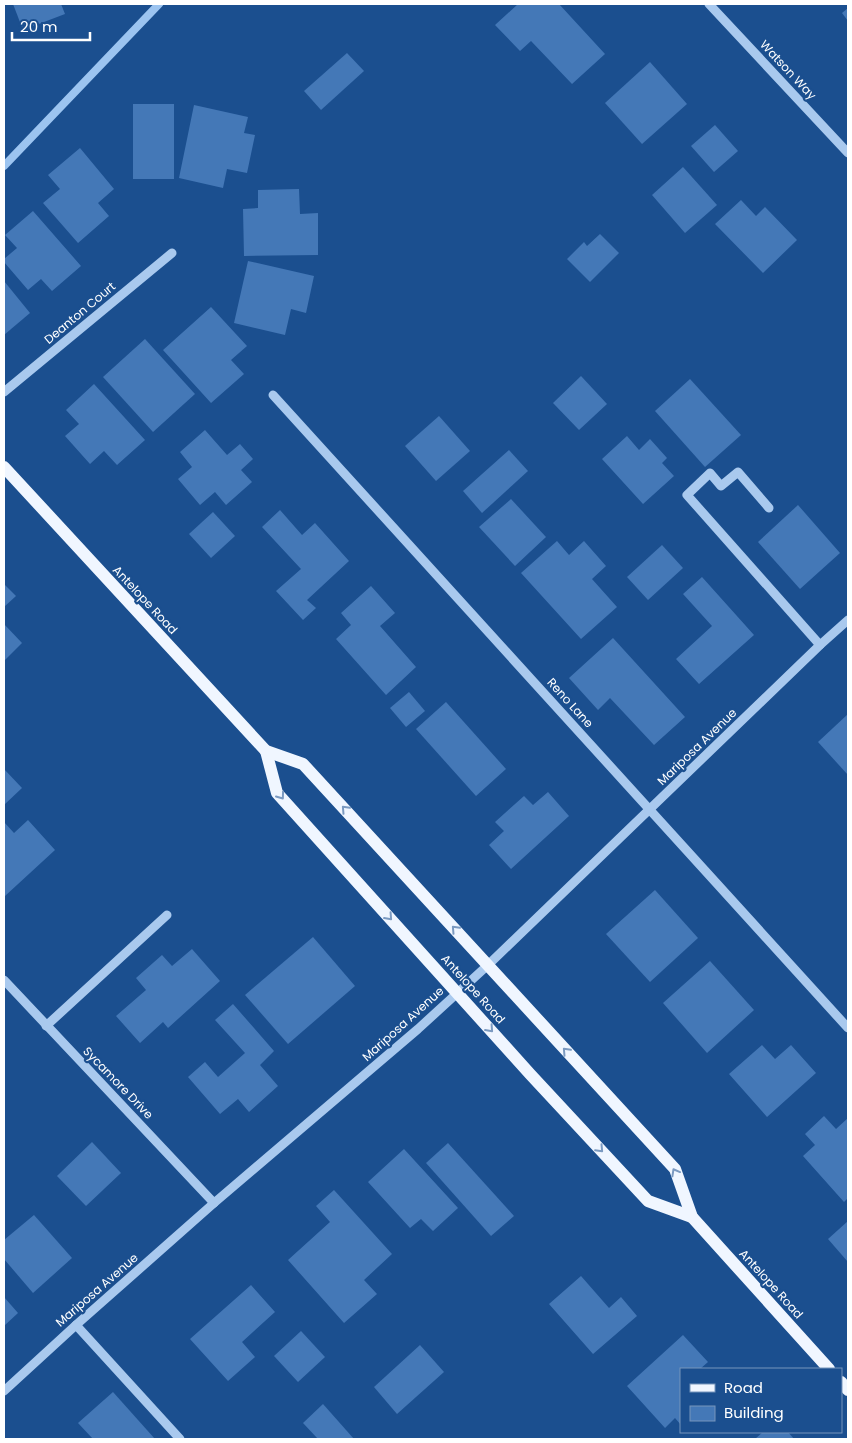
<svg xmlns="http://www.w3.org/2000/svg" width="852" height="1443" viewBox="0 0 852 1443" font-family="Poppins,sans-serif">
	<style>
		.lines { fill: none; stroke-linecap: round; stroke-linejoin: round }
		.stream { stroke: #9cc4f0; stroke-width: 8 }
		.building { fill: #4478b7 }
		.minor { stroke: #a9c9ee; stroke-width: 9 }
		.major { stroke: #f0f6ff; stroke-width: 12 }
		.oneway { stroke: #7b9ac1 }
		.labels { text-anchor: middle; stroke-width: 4.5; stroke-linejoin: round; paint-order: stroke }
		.street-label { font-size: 12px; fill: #fff; stroke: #1b4f8f }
	</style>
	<rect width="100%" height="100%" fill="#1b4f8f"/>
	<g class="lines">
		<polyline class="stream" points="4,166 159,4"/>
	</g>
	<g class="building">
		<polygon points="13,4 61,4 65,14 23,30"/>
		<polygon points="518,4 559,4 605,54 572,84 531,41 520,51 495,25"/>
		<polygon points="848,8 848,21 842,13"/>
		<polygon points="347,53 364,71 321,110 304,91"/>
		<polygon points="650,62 687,104 642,144 605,103"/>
		<rect x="133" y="104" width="41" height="75"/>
		<polygon points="194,105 248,117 244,133 255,135 247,173 227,169 223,188 179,178"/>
		<polygon points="715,125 738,151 714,172 691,146"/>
		<polygon points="80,148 114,189 98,203 109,216 78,243 43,203 60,189 48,175"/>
		<polygon points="683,167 717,205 685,233 652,195"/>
		<polygon points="299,189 300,214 318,213 318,255 244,256 243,209 258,208 258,190"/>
		<polygon points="741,200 756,216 765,207 797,240 763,273 715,224"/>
		<polygon points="33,211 81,266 52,291 41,279 28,290 4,262 4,259 17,248 5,235"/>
		<polygon points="600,234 619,253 590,282 567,259 584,242 587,246"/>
		<polygon points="248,261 314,276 306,313 291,309 285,335 234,323"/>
		<polygon points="4,281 30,313 4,335"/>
		<polygon points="211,307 247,346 231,360 244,374 211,403 163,350"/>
		<polygon points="145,339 195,394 153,432 103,377"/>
		<polygon points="581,376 607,404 579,430 553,403"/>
		<polygon points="690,379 741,435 705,467 655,411"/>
		<polygon points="94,384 145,440 117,465 104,451 90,464 65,436 79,424 66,410"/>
		<polygon points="439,416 470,451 436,481 405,446"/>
		<polygon points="205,430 227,455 240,444 253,459 241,470 252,482 226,505 215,492 200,505 178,479 192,467 180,452"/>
		<polygon points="627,436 639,450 650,439 667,458 662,463 674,476 643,504 602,459"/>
		<polygon points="509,450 528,471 482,513 463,491"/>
		<polygon points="511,499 546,537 515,566 479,527"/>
		<polygon points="798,505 840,553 800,589 758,542"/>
		<polygon points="280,510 302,535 315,523 349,561 307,600 316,608 303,620 276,591 301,569 262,527"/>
		<polygon points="213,512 235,536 211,558 189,534"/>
		<polygon points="557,541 569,555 584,541 606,566 592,579 617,607 581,639 521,573"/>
		<polygon points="662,545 683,568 648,600 627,577"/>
		<polygon points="702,577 754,635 699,684 676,659 712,626 683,594"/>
		<polygon points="4,584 16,596 4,607"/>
		<polygon points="371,586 395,613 380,626 416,667 386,695 336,639 351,625 341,613"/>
		<polygon points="4,624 22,643 4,661"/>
		<polygon points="613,638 685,717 654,745 610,698 598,710 569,678"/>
		<polygon points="409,692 425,711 406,727 390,708"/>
		<polygon points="446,702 506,769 476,796 416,729"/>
		<polygon points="848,714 848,775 818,742"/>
		<polygon points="4,769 22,788 4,805"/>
		<polygon points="548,792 569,816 511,869 489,845 504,831 495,822 524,796 533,805"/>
		<polygon points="28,820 55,850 5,896 4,894 4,822 14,833"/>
		<polygon points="655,890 698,938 650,982 606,934"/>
		<polygon points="313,937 355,986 288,1044 245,995"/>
		<polygon points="192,949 220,981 168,1028 163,1022 140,1043 116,1016 146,990 136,978 162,955 172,966"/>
		<polygon points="710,961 754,1010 707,1053 663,1003"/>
		<polygon points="233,1004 274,1051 260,1065 278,1086 249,1112 238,1099 220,1114 188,1077 205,1062 218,1077 245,1053 215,1020"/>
		<polygon points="762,1045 775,1059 791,1045 816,1073 767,1117 729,1074"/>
		<polygon points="824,1116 836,1129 848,1118 848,1198 844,1202 803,1156 815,1145 805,1134"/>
		<polygon points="92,1142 121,1173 86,1206 57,1176"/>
		<polygon points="448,1143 514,1216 491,1236 426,1163"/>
		<polygon points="404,1149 458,1208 433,1231 421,1219 410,1228 368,1182"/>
		<polygon points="334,1190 392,1254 364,1280 377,1294 344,1323 288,1260 330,1222 316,1206"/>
		<polygon points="34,1215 72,1258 33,1293 4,1259 4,1240"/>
		<polygon points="848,1221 848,1262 828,1239"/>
		<polygon points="581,1276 609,1308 621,1297 637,1316 593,1354 549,1304"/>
		<polygon points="251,1285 275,1312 242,1342 255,1357 228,1381 190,1339"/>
		<polygon points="4,1297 18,1313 4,1326"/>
		<polygon points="301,1331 325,1357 298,1382 274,1356"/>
		<polygon points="683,1335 708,1362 700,1369 681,1369 681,1425 675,1418 665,1428 627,1386"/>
		<polygon points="420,1345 444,1372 397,1414 374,1387"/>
		<polygon points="113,1392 155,1439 93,1439 78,1423"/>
		<polygon points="323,1404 354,1439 318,1439 303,1423"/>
		<polygon points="763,1432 788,1432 794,1439 755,1439"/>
	</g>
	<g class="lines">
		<g class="minor">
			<polyline points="709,4 848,153"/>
			<polyline points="4,392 172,253"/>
			<polyline points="273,395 848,1028"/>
			<polyline points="769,508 738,472 721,486 710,473 687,495 820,645"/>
			<polyline points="4,980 214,1203"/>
			<polyline points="46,1026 167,915"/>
			<polyline points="76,1325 180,1439"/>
			<polyline points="4,1391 76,1325 214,1203 418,1029 488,965 820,645 848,620"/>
		</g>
		<g class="major">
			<polyline points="4,467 266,751 303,764 675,1169 692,1217 829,1369"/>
			<polyline points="266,751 277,793 530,1074 648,1201 692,1217"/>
			<polyline points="841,1382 848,1390"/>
		</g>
	</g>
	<defs><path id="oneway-chevron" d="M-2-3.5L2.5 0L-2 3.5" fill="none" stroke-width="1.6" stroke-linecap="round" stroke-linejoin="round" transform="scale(1.25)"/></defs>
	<g class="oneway">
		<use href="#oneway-chevron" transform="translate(281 796) rotate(54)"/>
		<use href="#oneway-chevron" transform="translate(345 809) rotate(-133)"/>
		<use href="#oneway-chevron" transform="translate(389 917) rotate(48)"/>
		<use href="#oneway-chevron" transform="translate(455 929) rotate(-133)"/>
		<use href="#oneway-chevron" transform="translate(490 1029) rotate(48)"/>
		<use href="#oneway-chevron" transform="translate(566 1051) rotate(-133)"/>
		<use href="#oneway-chevron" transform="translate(600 1149) rotate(47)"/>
		<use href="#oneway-chevron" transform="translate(675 1172) rotate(-119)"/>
	</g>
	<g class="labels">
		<g class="street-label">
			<text transform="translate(788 70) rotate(47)" y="4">Watson Way</text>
			<text transform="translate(80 313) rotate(-40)" y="4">Deanton Court</text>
			<text transform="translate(145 600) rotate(47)" y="4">Antelope Road</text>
			<text transform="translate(570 703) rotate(48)" y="4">Reno Lane</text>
			<text transform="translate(697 747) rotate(-44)" y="4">Mariposa Avenue</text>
			<text transform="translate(473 989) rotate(48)" y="4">Antelope Road</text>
			<text transform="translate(403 1024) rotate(-42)" y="4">Mariposa Avenue</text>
			<text transform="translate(118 1083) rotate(46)" y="4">Sycamore Drive</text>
			<text transform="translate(771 1284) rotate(48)" y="4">Antelope Road</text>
			<text transform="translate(97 1290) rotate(-41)" y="4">Mariposa Avenue</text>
		</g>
	</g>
	<rect width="852" height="1443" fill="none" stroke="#ffffff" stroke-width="10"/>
	<rect x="680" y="1368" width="162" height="65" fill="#1b4f8f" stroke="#7695bc"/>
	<rect x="690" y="1384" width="25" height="8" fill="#f0f6ff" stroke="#7695bc"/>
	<text x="724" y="1393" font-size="15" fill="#ffffff">Road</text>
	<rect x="690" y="1406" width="25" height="15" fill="#4478b7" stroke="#7695bc"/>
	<text x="724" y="1418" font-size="15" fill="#ffffff">Building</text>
	<path d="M12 32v8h78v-8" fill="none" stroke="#ffffff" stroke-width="2.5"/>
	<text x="20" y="32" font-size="15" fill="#ffffff" stroke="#1b4f8f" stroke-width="4" paint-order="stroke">20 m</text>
</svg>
